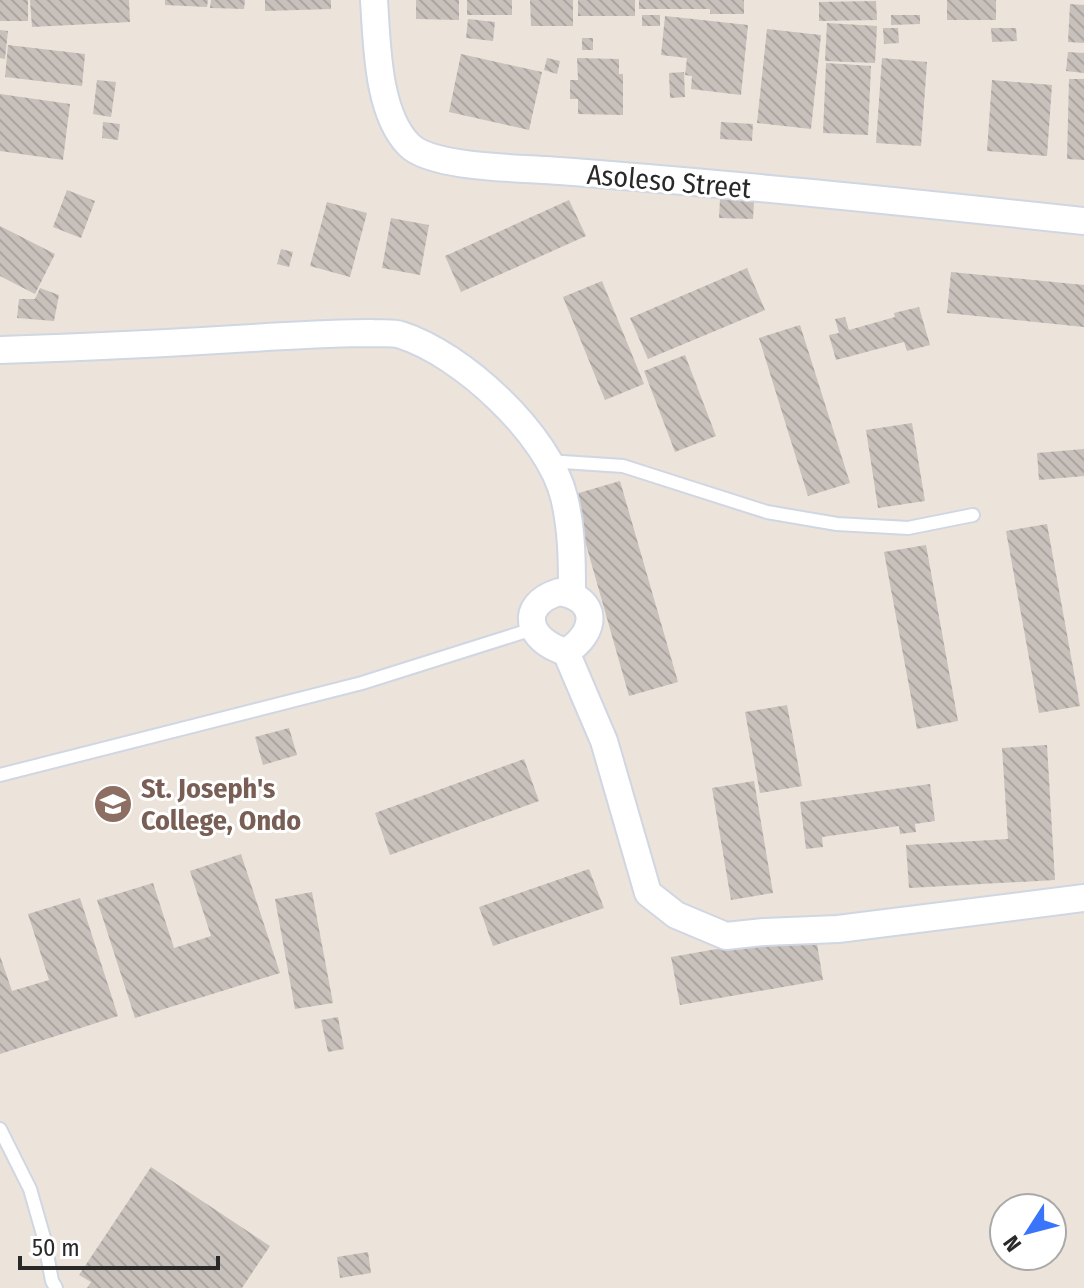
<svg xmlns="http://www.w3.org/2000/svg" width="1084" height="1288" viewBox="0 0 1084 1288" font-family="'Fira Sans Condensed',sans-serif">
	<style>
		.building { fill: url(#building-back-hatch) }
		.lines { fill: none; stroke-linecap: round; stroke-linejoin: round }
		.service-casing { stroke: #d0d6e2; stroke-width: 16 }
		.minor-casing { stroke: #d0d6e2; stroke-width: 30 }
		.service { stroke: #fff; stroke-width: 12 }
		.minor { stroke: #fff; stroke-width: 26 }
		.labels { text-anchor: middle; stroke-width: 6; stroke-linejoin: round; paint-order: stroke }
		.street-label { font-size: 28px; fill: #292929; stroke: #fff }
		.education-label { font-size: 28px; font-weight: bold; fill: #785e54; stroke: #fff; text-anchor: start }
	</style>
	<defs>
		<pattern id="building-back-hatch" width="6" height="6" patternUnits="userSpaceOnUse" patternTransform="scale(2)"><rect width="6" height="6" fill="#c7c0bb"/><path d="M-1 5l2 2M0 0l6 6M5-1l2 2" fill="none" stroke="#aba5a1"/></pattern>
	</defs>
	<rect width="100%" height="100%" fill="#ece3db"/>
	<g class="building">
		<rect x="0" y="0" width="28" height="21"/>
		<polygon points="30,0 129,0 130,22 32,27"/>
		<polygon points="165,0 208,0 207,7 165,5"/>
		<polygon points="211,0 245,0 244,9 210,8"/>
		<polygon points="265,0 331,0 331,9 265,11"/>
		<polygon points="416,0 459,0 459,20 416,19"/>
		<rect x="467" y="0" width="45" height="15"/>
		<polygon points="530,0 573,0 573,26 531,26"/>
		<rect x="578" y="0" width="57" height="16"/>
		<polygon points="639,0 744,0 744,14 710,14 710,9 639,9"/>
		<rect x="947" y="0" width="49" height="20"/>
		<polygon points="876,1 877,20 819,21 819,2"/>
		<polygon points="1070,4 1084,5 1084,43 1068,42"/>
		<rect x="642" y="15" width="18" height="11"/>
		<polygon points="891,15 920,15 920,24 891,25"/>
		<polygon points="665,16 748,25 741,95 691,89 692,76 685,75 687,58 661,55"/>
		<polygon points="468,19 495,22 493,41 466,38"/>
		<polygon points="827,23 877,26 875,63 825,61"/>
		<polygon points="883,28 898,28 899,43 884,44"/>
		<polygon points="991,28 1016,28 1017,41 992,42"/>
		<polygon points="767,29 821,35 811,129 757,123"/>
		<polygon points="0,30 8,31 5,59 0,58"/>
		<rect x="582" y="38" width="11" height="12"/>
		<polygon points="8,45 85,54 82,86 5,77"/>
		<polygon points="1068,52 1084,53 1084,73 1066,71"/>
		<polygon points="461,54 542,72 529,130 449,112"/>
		<polygon points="547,58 560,61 557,74 544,70"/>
		<polygon points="577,58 619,59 619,74 623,74 623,115 578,114 578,99 570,99 570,80 578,80"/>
		<polygon points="882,58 927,62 921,146 876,143"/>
		<polygon points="826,63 871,66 868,135 823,133"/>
		<polygon points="684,72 685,97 670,98 669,73"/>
		<polygon points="1069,79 1084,79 1084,160 1067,159"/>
		<polygon points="97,80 116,82 111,117 93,114"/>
		<polygon points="992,80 1052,85 1047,156 987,151"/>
		<polygon points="0,94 70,104 63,160 0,151"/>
		<polygon points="103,122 120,124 118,140 102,138"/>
		<polygon points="721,122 753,124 752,141 720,139"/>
		<polygon points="67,190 95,201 81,238 53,227"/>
		<polygon points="720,199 754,201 753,219 719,218"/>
		<polygon points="569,200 586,236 461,292 445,256"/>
		<polygon points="327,202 367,213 350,277 310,266"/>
		<polygon points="391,218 429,225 420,275 382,268"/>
		<polygon points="0,226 55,254 35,294 0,276"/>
		<polygon points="281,249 293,252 289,267 277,264"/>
		<polygon points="747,268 765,310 648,359 630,318"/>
		<polygon points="951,272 1084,285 1084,327 947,313"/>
		<polygon points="602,281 644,384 605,400 563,297"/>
		<polygon points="40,288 59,295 54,321 17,318 19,299 35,299"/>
		<polygon points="919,307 930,345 907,351 904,342 836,360 829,335 839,333 835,319 845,317 849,330 895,317 894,313"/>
		<polygon points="800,325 850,483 808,496 759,338"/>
		<polygon points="685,355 716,436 675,452 644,371"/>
		<polygon points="912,423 925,501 878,508 866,430"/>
		<polygon points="1084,449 1084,476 1039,480 1037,453"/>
		<polygon points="620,481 678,682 629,696 572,495"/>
		<polygon points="1047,524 1080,706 1039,713 1006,531"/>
		<polygon points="926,545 958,721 917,729 884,552"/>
		<polygon points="787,705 802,786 760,793 745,712"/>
		<polygon points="289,728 297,755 263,765 255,737"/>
		<polygon points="1047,745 1055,880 909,888 906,845 1008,839 1002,748"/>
		<polygon points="524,759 539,801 390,855 375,813"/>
		<polygon points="754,781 773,893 731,900 712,788"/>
		<polygon points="930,784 935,821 915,824 916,832 900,834 899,826 822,837 823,847 806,849 800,802"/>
		<polygon points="241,854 280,973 135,1018 97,900 153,883 174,948 211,936 190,871"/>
		<polygon points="589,869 604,908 493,946 479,907"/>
		<polygon points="312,892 333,1003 295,1009 275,899"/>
		<polygon points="80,898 118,1016 0,1054 0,956 12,991 49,980 28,914"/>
		<polygon points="815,932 823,980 680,1005 671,957"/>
		<polygon points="338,1017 344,1049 328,1052 321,1020"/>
		<polygon points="151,1167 270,1246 242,1288 87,1288 91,1282 79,1275"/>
		<polygon points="368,1252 371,1273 340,1278 337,1257"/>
	</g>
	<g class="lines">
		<defs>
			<g id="service">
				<polyline points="548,461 623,466 767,512 837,524 908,528 973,515"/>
				<polyline points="0,775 362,683 533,629"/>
				<polyline points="0,1129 30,1189 44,1238 52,1281 56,1288"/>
			</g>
			<g id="minor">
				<path d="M374,0C377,43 377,113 409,145C430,167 514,168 545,170C725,183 905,202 1084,221"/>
				<path d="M0,350C89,347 178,343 267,337C302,335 336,333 371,333C380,334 392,332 401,335C462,354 549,435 564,497C572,529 572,562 572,594"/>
				<path d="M559,592C600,599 597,633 566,652C527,641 517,605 559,592Z"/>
				<polyline points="566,652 604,741 648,893 676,915 726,936 764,932 838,929 1084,898"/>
			</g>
		</defs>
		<use href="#service" class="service-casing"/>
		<use href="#minor" class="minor-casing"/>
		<use href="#service" class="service"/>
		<use href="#minor" class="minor"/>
	</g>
	<defs>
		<symbol id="school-disc" viewBox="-11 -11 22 22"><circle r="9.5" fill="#8d6e63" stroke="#fff"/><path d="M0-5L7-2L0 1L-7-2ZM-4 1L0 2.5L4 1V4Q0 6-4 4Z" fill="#fff"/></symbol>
	</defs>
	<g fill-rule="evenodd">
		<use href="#school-disc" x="91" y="782" width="44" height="44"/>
	</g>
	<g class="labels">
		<g class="street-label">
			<text transform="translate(669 181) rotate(5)" y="10">Asoleso Street</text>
		</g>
		<g class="education-label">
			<text x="141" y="798">St. Joseph's<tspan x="141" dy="32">College, Ondo</tspan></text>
		</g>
	</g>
	<g transform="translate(1028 1232) rotate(234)"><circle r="38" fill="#ffffff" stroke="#a9a9a9" stroke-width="2"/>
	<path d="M0-6L14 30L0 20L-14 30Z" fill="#3a74fa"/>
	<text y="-12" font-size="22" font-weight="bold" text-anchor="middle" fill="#292929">N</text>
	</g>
	<path d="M20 1256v12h198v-12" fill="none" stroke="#292929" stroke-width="4"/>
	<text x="32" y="1256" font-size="24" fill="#292929" stroke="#ffffff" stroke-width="6" paint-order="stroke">50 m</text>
</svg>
